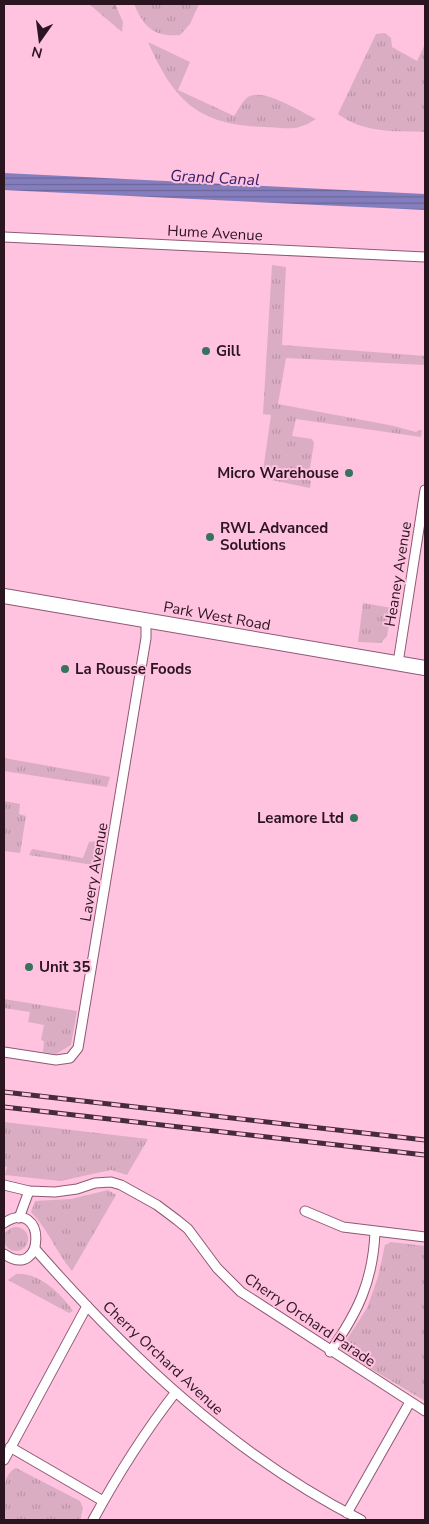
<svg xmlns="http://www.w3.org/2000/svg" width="429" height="1524" viewBox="0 0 429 1524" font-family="'Nunito Sans',sans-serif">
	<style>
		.grass { fill: url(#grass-tufts) }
		.forest { fill: url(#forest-firs) }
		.water { fill: url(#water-rules) }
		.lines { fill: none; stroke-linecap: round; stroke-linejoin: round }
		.street-casing { stroke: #8e5974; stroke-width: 11 }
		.secondary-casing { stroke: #8e5974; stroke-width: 16 }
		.street { stroke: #fff; stroke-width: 9 }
		.secondary { stroke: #fff; stroke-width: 14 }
		.rail-casing { stroke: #462b38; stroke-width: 5 }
		.rail { stroke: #ffc2df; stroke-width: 3; stroke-dasharray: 9; stroke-linecap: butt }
		.poi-dot { fill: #36725d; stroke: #ffc2df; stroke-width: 2 }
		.labels { text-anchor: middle; stroke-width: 4; stroke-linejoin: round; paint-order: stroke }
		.street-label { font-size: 15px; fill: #2b1520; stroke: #ffc2df }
		.poi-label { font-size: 15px; font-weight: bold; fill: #2b1520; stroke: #ffc2df; text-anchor: start }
		.water-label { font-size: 16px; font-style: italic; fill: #33216c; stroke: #ffc2df }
	</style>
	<defs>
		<pattern id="grass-tufts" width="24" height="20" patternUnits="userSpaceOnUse" patternTransform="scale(1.25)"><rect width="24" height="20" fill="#daadc2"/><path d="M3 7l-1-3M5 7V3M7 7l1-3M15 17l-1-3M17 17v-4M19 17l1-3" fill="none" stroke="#bb94a6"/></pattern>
		<pattern id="forest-firs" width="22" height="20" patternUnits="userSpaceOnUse" patternTransform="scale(1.25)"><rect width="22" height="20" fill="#daadc2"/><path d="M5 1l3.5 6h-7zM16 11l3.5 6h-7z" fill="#bb94a6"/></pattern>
		<pattern id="water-rules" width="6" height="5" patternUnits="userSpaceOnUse" patternTransform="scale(1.25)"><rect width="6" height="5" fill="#857ebe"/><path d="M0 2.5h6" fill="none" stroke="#6d669a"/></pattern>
	</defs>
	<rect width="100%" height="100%" fill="#ffc2df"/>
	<g class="grass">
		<path d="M134,4H199L190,24L180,35C153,37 144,27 134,4Z"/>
		<path d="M385,33L391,38L392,47L417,61L425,44V132C395,131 363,133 338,114L376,34Z"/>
		<path d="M148,42L190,62L178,90L234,116C238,111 242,101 248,97C263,87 301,112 316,119C296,132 288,128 265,127C198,125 174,101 148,42Z"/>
		<polygon points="272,265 286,267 282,345 425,356 425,365 286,358 278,404 394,426 416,432 419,430 422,430 421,437 296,419 292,436 312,439 314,443 308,480 311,481 310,488 262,478 271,415 263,414"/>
		<polygon points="363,603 392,608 387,636 381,643 358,642"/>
		<polygon points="4,758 110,777 107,787 4,771"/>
		<polygon points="4,801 20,804 19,814 26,816 20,853 4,851"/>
		<polygon points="98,841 104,846 100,866 29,855 32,849 83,858 89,842"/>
		<polygon points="4,999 77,1011 71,1045 56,1054 43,1052 44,1041 41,1040 44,1025 28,1022 30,1012 4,1008"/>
		<polygon points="4,1122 148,1139 127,1175 111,1170 60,1181 5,1175 7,1167 4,1166"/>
		<path d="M108,1190L116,1195L72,1271C56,1252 48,1229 31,1212L35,1201L71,1199Z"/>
		<circle cx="16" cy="1239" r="12"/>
		<polygon points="391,1242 425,1246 425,1401 358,1361 345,1351 344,1344 367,1308 378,1277 385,1245"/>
		<path d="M16,1274C39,1272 61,1294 73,1311L69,1313L8,1280Z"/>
		<path d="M16,1468L80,1501L83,1508L80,1520H4C4,1504 0,1475 16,1468Z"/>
	</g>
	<polygon class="forest" points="89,4 115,4 123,22 122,32"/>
	<polygon class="water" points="4,173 425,194 425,210 4,190"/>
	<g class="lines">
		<defs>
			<g id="street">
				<polyline points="4,237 425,257"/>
				<polyline points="398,663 425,490"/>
				<polyline points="4,1052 56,1060 70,1058 78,1048 146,638 146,621"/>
				<polyline points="4,1185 29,1191 55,1192 77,1189 95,1183 111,1182 121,1185 157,1205 177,1220 188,1229 217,1268 241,1292 425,1411"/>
				<polyline points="305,1211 343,1227 425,1237"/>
				<polyline points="19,1218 29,1191"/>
				<path d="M4,1223C47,1195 46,1283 4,1254"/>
				<path d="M35,1249C129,1356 233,1455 361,1520"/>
				<path d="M330,1352C358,1312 373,1281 375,1232"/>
				<polyline points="10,1447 103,1501"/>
				<polyline points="4,1460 87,1306"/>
				<polyline points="347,1513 410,1402"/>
				<path d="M93,1520C117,1476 144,1433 175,1393"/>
			</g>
			<polyline id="secondary" points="4,596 425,668"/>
		</defs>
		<use href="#street" class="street-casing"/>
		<use href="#secondary" class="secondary-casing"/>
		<use href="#street" class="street"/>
		<use href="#secondary" class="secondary"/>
		<defs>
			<g id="rail">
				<polyline points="4,1092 425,1140"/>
				<polyline points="4,1107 425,1155"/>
			</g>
		</defs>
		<use href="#rail" class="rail-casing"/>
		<use href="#rail" class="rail"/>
	</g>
	<g class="poi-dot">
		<circle cx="206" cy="351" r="5"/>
		<circle cx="349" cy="473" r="5"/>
		<circle cx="210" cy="537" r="5"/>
		<circle cx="65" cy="669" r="5"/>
		<circle cx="354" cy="818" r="5"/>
		<circle cx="29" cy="967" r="5"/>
	</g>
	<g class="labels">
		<g class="street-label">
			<text transform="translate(215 233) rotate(3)" y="5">Hume Avenue</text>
			<text transform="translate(398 574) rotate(-81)" y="5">Heaney Avenue</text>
			<text transform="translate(217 616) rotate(10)" y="5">Park West Road</text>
			<text transform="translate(94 872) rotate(-80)" y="5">Lavery Avenue</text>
			<text transform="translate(310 1320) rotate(34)" y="5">Cherry Orchard Parade</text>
			<text transform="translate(163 1358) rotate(43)" y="5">Cherry Orchard Avenue</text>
		</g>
		<g class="poi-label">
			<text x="216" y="356">Gill</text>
			<text x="339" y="478" text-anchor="end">Micro Warehouse</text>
			<text x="220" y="533">RWL Advanced<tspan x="220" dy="17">Solutions</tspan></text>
			<text x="75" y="674">La Rousse Foods</text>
			<text x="344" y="823" text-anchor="end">Leamore Ltd</text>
			<text x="39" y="972">Unit 35</text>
		</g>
		<g class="water-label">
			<text transform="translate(215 177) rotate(3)" y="6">Grand Canal</text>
		</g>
	</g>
	<rect width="429" height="1524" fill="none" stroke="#2b1520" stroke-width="10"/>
	<g transform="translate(40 40) rotate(194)" stroke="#ffc2df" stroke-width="4" paint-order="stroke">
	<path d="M0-4L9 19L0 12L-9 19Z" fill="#2b1520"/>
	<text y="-8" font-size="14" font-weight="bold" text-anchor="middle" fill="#2b1520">N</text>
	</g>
</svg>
